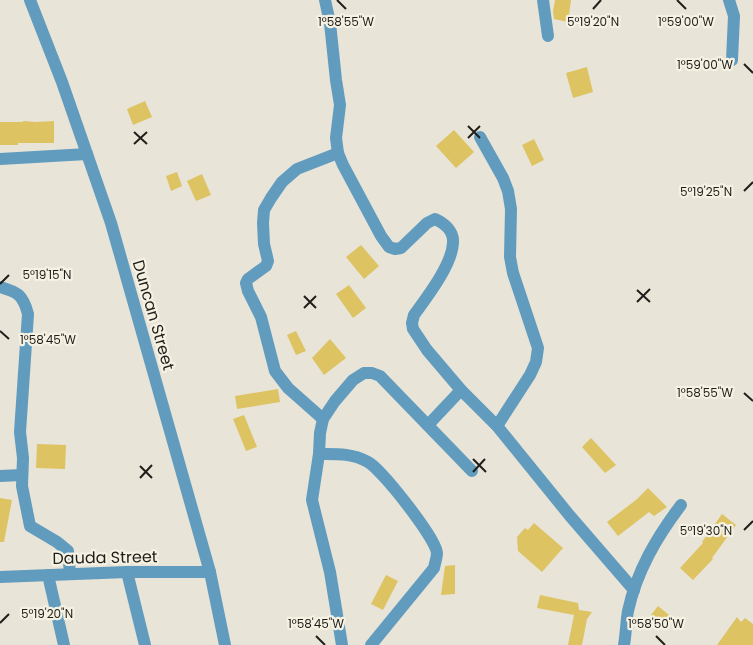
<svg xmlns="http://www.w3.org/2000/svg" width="753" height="645" viewBox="0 0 753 645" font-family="Poppins,sans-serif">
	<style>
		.building { fill: #dec363 }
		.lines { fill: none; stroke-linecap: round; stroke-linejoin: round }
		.street { stroke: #619cbf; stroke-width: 12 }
		.ticks { fill: none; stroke: #201e1a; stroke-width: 2 }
		.labels { text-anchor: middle; stroke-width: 4.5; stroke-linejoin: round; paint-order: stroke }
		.street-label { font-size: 16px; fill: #201e1a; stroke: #f5f2e4 }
		.ticks-label { font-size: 12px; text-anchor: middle; fill: #201e1a; stroke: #f5f2e4; stroke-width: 4.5; stroke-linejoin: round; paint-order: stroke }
	</style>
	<rect width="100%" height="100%" fill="#e8e4d7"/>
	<g class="building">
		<polygon points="555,0 571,0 568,22 554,19 553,11"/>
		<polygon points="587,67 593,92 573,98 566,73"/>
		<polygon points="145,101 152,117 133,125 127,109"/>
		<polygon points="23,121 35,122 54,121 54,143 18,143 18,145 0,145 0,122 23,122"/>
		<polygon points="454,130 474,152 456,168 436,146"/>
		<polygon points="534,139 544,160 532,166 522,145"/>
		<polygon points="177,172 182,186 171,191 166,176"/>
		<polygon points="202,174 211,195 196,201 187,181"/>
		<polygon points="361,245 379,266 364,279 346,257"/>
		<polygon points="349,285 366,308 353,318 336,294"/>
		<polygon points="296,331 306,351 296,355 287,335"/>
		<polygon points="330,339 346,358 324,375 312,358"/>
		<polygon points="278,389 280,402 237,409 235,396"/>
		<polygon points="244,415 257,447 246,451 233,419"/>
		<polygon points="591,438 616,465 605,473 582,447"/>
		<polygon points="37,444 66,445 65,469 36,468"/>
		<polygon points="648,488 667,507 654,516 649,512 618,536 607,522 636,500"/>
		<polygon points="0,498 12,500 4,542 0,542"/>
		<polygon points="722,514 736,525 712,558 713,559 693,580 680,568 703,543 702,542"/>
		<polygon points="534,523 563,548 542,572 518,551 517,537 525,528 528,530"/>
		<polygon points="455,565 455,594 441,595 445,566"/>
		<polygon points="386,575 398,581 383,610 371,604"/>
		<polygon points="540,595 578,603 579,610 592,612 587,619 582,645 568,645 574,615 537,608"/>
		<polygon points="658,606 669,615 661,624 651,615"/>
		<polygon points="737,617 741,622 745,618 753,624 753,645 717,645"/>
	</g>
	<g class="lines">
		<g class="street">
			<polyline points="30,0 62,82 111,223 210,572 225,645"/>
			<path d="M325,0L330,23L336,80L340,105L336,138L338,153L343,165L381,236L389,247L395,249L401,248L427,223L435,219C444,223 454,231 453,243C452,265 427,297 414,315L412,323L413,329L427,350L461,390L497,426L570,516L634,590"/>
			<polyline points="543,0 548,36"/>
			<polyline points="729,0 734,16 732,60"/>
			<polyline points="480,137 503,178 508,191 511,209 510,257 513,273 538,348 536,362 530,375 497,426"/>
			<polyline points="0,159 87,154"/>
			<path d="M0,287C18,292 23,295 28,314L20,432L23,458L22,486L30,526L57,542L68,551L70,574"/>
			<polyline points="323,419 288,388 275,371 261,317 248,291 246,283 248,279 266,266 268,261 264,244 263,223 264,210 271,198 282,182 297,169 338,153"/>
			<polyline points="428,425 461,390"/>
			<path d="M319,454C336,454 352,453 368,462C381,469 436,538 437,553C437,557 435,563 434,568L371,645"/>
			<polyline points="0,476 22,475"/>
			<polyline points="127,572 145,645"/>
			<polyline points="48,575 64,645"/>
			<polyline points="0,577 127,572 210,572"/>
			<polyline points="342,645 330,572 312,500 319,454 320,433 323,419 335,401 353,380 364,373 372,373 380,376 472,471"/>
			<path d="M624,645C626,634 626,622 628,611C637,570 657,537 681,505"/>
		</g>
	</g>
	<path class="ticks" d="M337,0L346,9M677,0L686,9M593,9L601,0M744,64L753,73M468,126L480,138M134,132L147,144M468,138L480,126M134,144L147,132M744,191L753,182M0,284L9,275M637,290L650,302M304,296L316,308M637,302L650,289M304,308L316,296M0,331L9,339M744,393L753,401M473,459L486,472M140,466L152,478M473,472L485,459M140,478L152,465M744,530L753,521M0,623L9,614M316,636L325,645M656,636L665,645"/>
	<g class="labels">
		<g class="street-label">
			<text transform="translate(154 315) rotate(74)" y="6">Duncan Street</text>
			<text transform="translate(105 557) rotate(-1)" y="6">Dauda Street</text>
		</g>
	</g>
	<g class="ticks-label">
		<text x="346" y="26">1°58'55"W</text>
		<text x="686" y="26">1°59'00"W</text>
		<text x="593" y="26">5°19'20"N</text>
		<text x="705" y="69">1°59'00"W</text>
		<text x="706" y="196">5°19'25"N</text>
		<text x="47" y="279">5°19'15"N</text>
		<text x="48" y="344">1°58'45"W</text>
		<text x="705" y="397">1°58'55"W</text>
		<text x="706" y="535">5°19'30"N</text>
		<text x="47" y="618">5°19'20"N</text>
		<text x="316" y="628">1°58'45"W</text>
		<text x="656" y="628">1°58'50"W</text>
	</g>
</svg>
